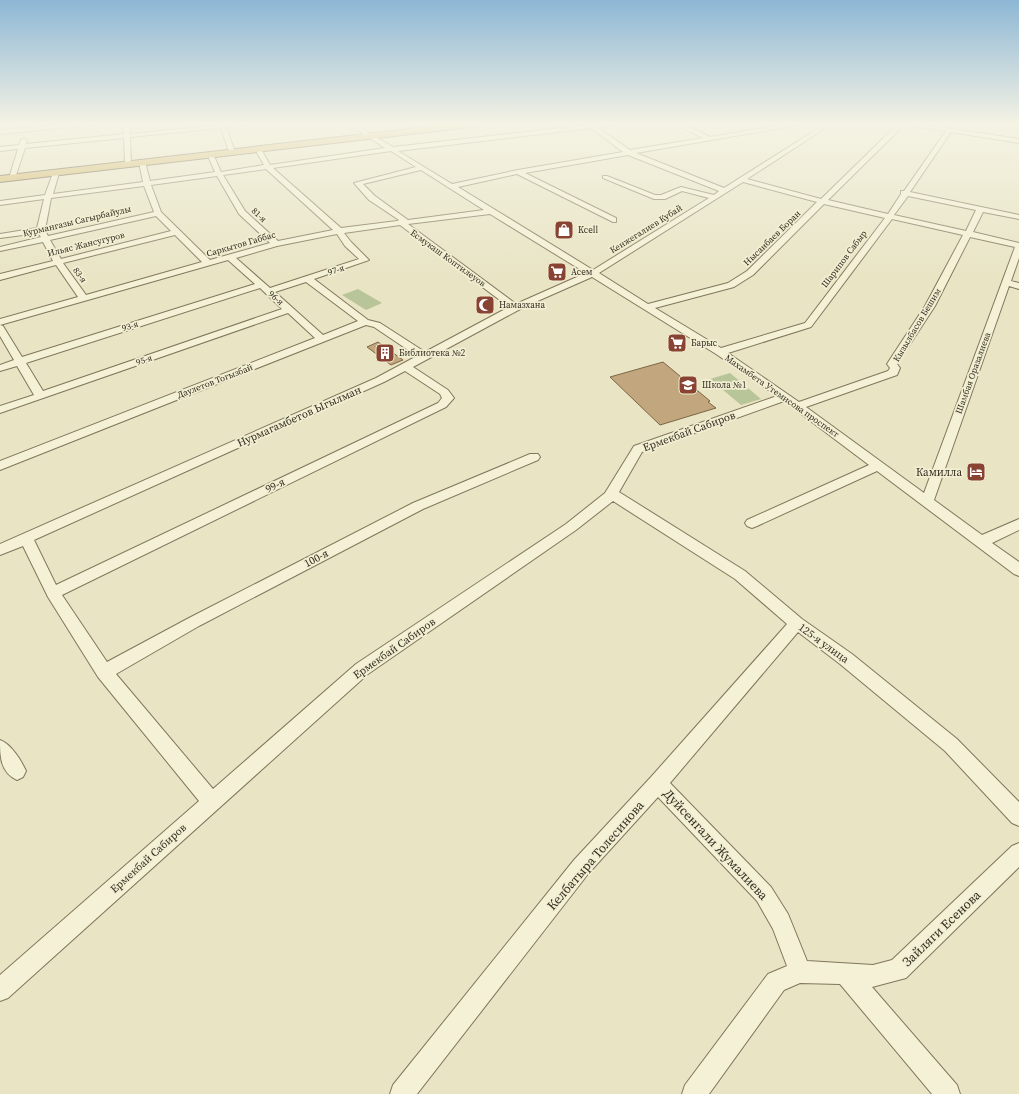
<svg xmlns="http://www.w3.org/2000/svg" width="1019" height="1094" viewBox="0 0 1019 1094" font-family="'Source Serif 4',serif">
	<style>
		.green { fill: #b8c599 }
		.building { fill: #c2a77e; stroke: #7d6645 }
		.lines { fill: none; stroke-linecap: round; stroke-linejoin: round }
		.minor-casing { stroke: #81765c; stroke-width: 2 }
		.highway-casing { stroke: #4f4430; stroke-width: 2 }
		.minor { fill: #f4f1d6; fill-rule: evenodd }
		.highway { fill: #ceb25e; fill-rule: evenodd }
		.labels { text-anchor: middle; stroke-width: 3.5; stroke-linejoin: round; paint-order: stroke }
		.far-street-label { font-size: 9px; fill: #322c1f; stroke: #f1eed2 }
		.far-poi-label { font-size: 9px; fill: #322c1f; stroke: #f1eed2; text-anchor: start }
		.street-label { font-size: 11px; fill: #322c1f; stroke: #f1eed2 }
		.poi-label { font-size: 11px; fill: #322c1f; stroke: #f1eed2; text-anchor: end }
		.near-street-label { font-size: 13px; fill: #322c1f; stroke: #f1eed2 }
	</style>
	<rect width="100%" height="100%" fill="#e8e4c4"/>
	<g class="green">
		<polygon points="358,289 382,303 366,310 342,295"/>
		<polygon points="730,373 761,399 741,405 710,379"/>
	</g>
	<g class="building">
		<polygon points="378,342 403,360 391,365 367,347"/>
		<polygon points="663,362 710,401 708,402 716,408 660,425 610,377"/>
	</g>
	<g class="lines">
		<defs>
			<g id="minor">
				<polygon points="79,123 95,123 92,125 0,134 0,130"/>
				<polygon points="124,123 130,123 130,134 239,123 255,123 226,127 235,152 232,154 229,152 221,128 130,137 131,164 128,166 125,164 124,138 25,148 15,178 12,180 9,178 18,149 0,151 0,147 19,145 21,140 24,138 27,140 26,144 124,134"/>
				<path d="M346,123H352L393,147L587,125L585,123H619L616,125L597,127L630,150L703,138L674,123H681L710,137L791,123H801L798,125L636,153L724,188L827,123H833L747,179L821,199L899,123H912L1019,139V143L951,132L910,192L1019,215V219L983,212L973,232L1019,243V258L1011,281L1019,283V289L1009,286L934,500L982,535L1019,519V530L992,543L1019,562V576L1014,574L877,471L757,526L752,528L747,526L745,523L747,520L869,465L784,401L642,452L619,492L745,571L802,619L852,654L957,739L1019,802V826L1012,823L945,751L840,664L798,632L670,783L771,887L788,914L807,961L873,965L892,960L1012,846L1019,843V867L906,978L872,987L957,1085L960,1094H932L840,984L800,983L784,990L709,1094H682L685,1085L768,974L787,966L773,929L757,901L658,797L588,874L417,1094H390L393,1085L574,860L651,777L787,624L735,579L613,501L576,530L368,674L8,998L0,1001V975L199,801L98,677L48,597L23,546L0,555V544L376,378L417,356L374,327L366,325L0,470V461L315,338L288,313L0,413V406L34,395L17,366L0,371V365L14,360L0,336V325L3,326L22,357L255,284L228,260L0,325V319L78,297L56,265L0,280V274L53,261L43,242L0,251V247L41,237L38,233L0,238V234L37,228L44,199L0,205V201L45,195L53,173L56,171L59,173L53,194L143,182L139,162L142,160L145,162L150,181L215,172L207,154L210,152L213,154L221,172L264,165L255,149L258,147L261,149L270,165L385,148ZM904,125L946,131L904,191H901V194L888,214L828,200ZM591,128L623,152L518,170L452,184L398,151ZM391,151L416,167L354,183L369,200L399,220L397,221L341,228L273,168ZM628,155L719,191L714,195L681,187L661,195H655L607,176H603V178L654,199H665L682,191L709,198L593,270L458,187L517,174L613,222H616V218L525,173ZM266,169L333,230L278,241L245,211L223,175ZM421,170L484,210L408,220L375,196L363,184ZM217,176L239,214L270,243L210,260L161,212L151,185ZM743,182L817,202L747,271L728,283L648,304L599,273ZM144,186L154,212L48,236L45,230L51,198ZM908,196L976,210L966,231L894,215ZM824,204L885,218L805,323L721,348L655,308L734,287L753,275ZM490,214L586,273L516,304L408,224ZM156,216L171,231L61,259L50,240ZM892,219L963,235L925,306L887,364L890,368L888,371L799,402L728,353L811,327ZM400,225L509,307L425,352L380,323L368,320L314,279L369,260L351,242L344,233ZM337,234L345,246L359,259L270,288L236,258L277,246ZM175,235L202,262L86,295L63,263ZM970,237L1015,247L924,493L806,407L897,375L900,368L897,364L935,306ZM592,277L716,354L777,396L634,446L605,493L566,524L356,664L213,789L116,674L199,626L423,509L538,460L540,457L538,454H530L413,503L189,618L107,662L62,595L446,407L454,398L448,390L413,367L524,307ZM306,282L358,321L323,335L275,292ZM260,288L282,309L43,391L26,363ZM405,371L440,394L442,398L438,403L56,585L34,540L384,382Z"/>
				<polygon points="436,123 442,123 447,127 442,128"/>
				<path d="M0,740C11,744 21,760 26,771L23,777L17,780C0,772 0,756 0,740Z"/>
			</g>
			<polygon id="highway" points="462,123 484,123 480,126 0,182 0,176"/>
		</defs>
		<use href="#minor" class="minor-casing"/>
		<use href="#highway" class="highway-casing"/>
		<use href="#minor" class="minor"/>
		<use href="#highway" class="highway"/>
	</g>
	<linearGradient id="sky" x2="0" y2="1"><stop stop-color="#8db7d5"/><stop offset="0.45" stop-color="#f5f3e4"/><stop offset="1" stop-color="#f5f3e4" stop-opacity="0"/></linearGradient>
	<rect width="1019" height="276" fill="url(#sky)"/>
	<defs>
		<symbol id="shop-square" viewBox="-11 -11 22 22"><rect x="-9" y="-9" width="18" height="18" rx="4" fill="#894333" stroke="#f1eed2"/><path d="M-5-2.5h2.3a2.7 3.5 0 0 1 5.4 0H5L5.5 6h-11ZM-1.5-2.5h3a1.5 2.3 0 0 0-3 0Z" fill="#fff"/></symbol>
		<symbol id="supermarket-square" viewBox="-11 -11 22 22"><rect x="-9" y="-9" width="18" height="18" rx="4" fill="#894333" stroke="#f1eed2"/><path d="M-6-5.5h2.5l.6 2H6L4.5 2H-2.5L-4.4-4H-6ZM-1.5 3.2a1.3 1.3 0 1 0 .1 0ZM3 3.2a1.3 1.3 0 1 0 .1 0Z" fill="#fff"/></symbol>
		<symbol id="mosque-square" viewBox="-11 -11 22 22"><rect x="-9" y="-9" width="18" height="18" rx="4" fill="#894333" stroke="#f1eed2"/><path d="M3.5-4.9A6 6 0 1 0 3.5 4.9A5 5 0 1 1 3.5-4.9Z" fill="#fff"/></symbol>
		<symbol id="building-square" viewBox="-11 -11 22 22"><rect x="-9" y="-9" width="18" height="18" rx="4" fill="#894333" stroke="#f1eed2"/><path d="M-4-6H4V6H1V3H-1V6H-4ZM-2.5-4.3h1.7v1.8h-1.7ZM.8-4.3h1.7v1.8H.8ZM-2.5-1h1.7V.8h-1.7ZM.8-1h1.7V.8H.8Z" fill="#fff"/></symbol>
		<symbol id="school-square" viewBox="-11 -11 22 22"><rect x="-9" y="-9" width="18" height="18" rx="4" fill="#894333" stroke="#f1eed2"/><path d="M0-5L7-2L0 1L-7-2ZM-4 1L0 2.5L4 1V4Q0 6-4 4Z" fill="#fff"/></symbol>
		<symbol id="hotel-square" viewBox="-11 -11 22 22"><rect x="-9" y="-9" width="18" height="18" rx="4" fill="#894333" stroke="#f1eed2"/><path d="M-6-4.5h1.5V1H6V5H4.5V3h-9V5H-6ZM-4 0a1.8 1.8 0 1 1 3.6 0ZM.5 0V-2.5h3Q6-2.5 6 0Z" fill="#fff"/></symbol>
	</defs>
	<g fill-rule="evenodd">
		<use href="#shop-square" x="553" y="219" width="22" height="22"/>
		<use href="#supermarket-square" x="546" y="261" width="22" height="22"/>
		<use href="#mosque-square" x="474" y="294" width="22" height="22"/>
		<use href="#supermarket-square" x="666" y="332" width="22" height="22"/>
		<use href="#building-square" x="374" y="342" width="22" height="22"/>
		<use href="#school-square" x="677" y="374" width="22" height="22"/>
		<use href="#hotel-square" x="965" y="461" width="22" height="22"/>
	</g>
	<g class="labels">
		<g class="far-street-label">
			<text transform="translate(259 215) rotate(43)" y="3">81-я</text>
			<text transform="translate(77 221) rotate(-13)" y="3">Курмангазы Сагырбайулы</text>
			<text transform="translate(646 229) rotate(-32)" y="3">Кенжегалиев Кубай</text>
			<text transform="translate(772 238) rotate(-44)" y="3">Нысанбаев Боран</text>
			<text transform="translate(86 244) rotate(-14)" y="3">Ильяс Жансугуров</text>
			<text transform="translate(241 244) rotate(-16)" y="3">Саркытов Габбас</text>
			<text transform="translate(448 258) rotate(36)" y="3">Есмукаш Коптилеуов</text>
			<text transform="translate(844 259) rotate(-53)" y="3">Шарипов Сабыр</text>
			<text transform="translate(336 270) rotate(-18)" y="3">97-я</text>
			<text transform="translate(80 275) rotate(55)" y="3">83-я</text>
			<text transform="translate(276 298) rotate(41)" y="3">96-я</text>
			<text transform="translate(917 325) rotate(-59)" y="3">Кызылбасов Бешим</text>
			<text transform="translate(130 326) rotate(-17)" y="3">93-я</text>
			<text transform="translate(144 360) rotate(-19)" y="3">95-я</text>
			<text transform="translate(973 373) rotate(-70)" y="3">Шамбая Оразалиева</text>
			<text transform="translate(215 381) rotate(-21)" y="3">Даулетов Тогызбай</text>
			<text transform="translate(782 396) rotate(35)" y="3">Махамбета Утемисова проспект</text>
		</g>
		<g class="far-poi-label">
			<text x="578" y="233">Kcell</text>
			<text x="571" y="275">Асем</text>
			<text x="499" y="308">Намазхана</text>
			<text x="691" y="346">Барыс</text>
			<text x="399" y="356">Библиотека №2</text>
			<text x="702" y="388">Школа №1</text>
		</g>
		<g class="street-label">
			<text transform="translate(299 416) rotate(-24)" y="4">Нурмагамбетов Ыгылман</text>
			<text transform="translate(689 431) rotate(-20)" y="4">Ермекбай Сабиров</text>
			<text transform="translate(275 485) rotate(-26)" y="4">99-я</text>
			<text transform="translate(316 558) rotate(-28)" y="4">100-я</text>
			<text transform="translate(824 643) rotate(36)" y="4">125-я улица</text>
			<text transform="translate(394 648) rotate(-35)" y="4">Ермекбай Сабиров</text>
			<text transform="translate(148 858) rotate(-42)" y="4">Ермекбай Сабиров</text>
		</g>
		<g class="poi-label">
			<text x="962" y="476">Камилла</text>
		</g>
		<g class="near-street-label">
			<text transform="translate(716 844) rotate(47)" y="5">Дуйсенгали Жумалиева</text>
			<text transform="translate(595 855) rotate(-49)" y="5">Келбатыра Толесинова</text>
			<text transform="translate(941 928) rotate(-44)" y="5">Зайляги Есенова</text>
		</g>
	</g>
</svg>
